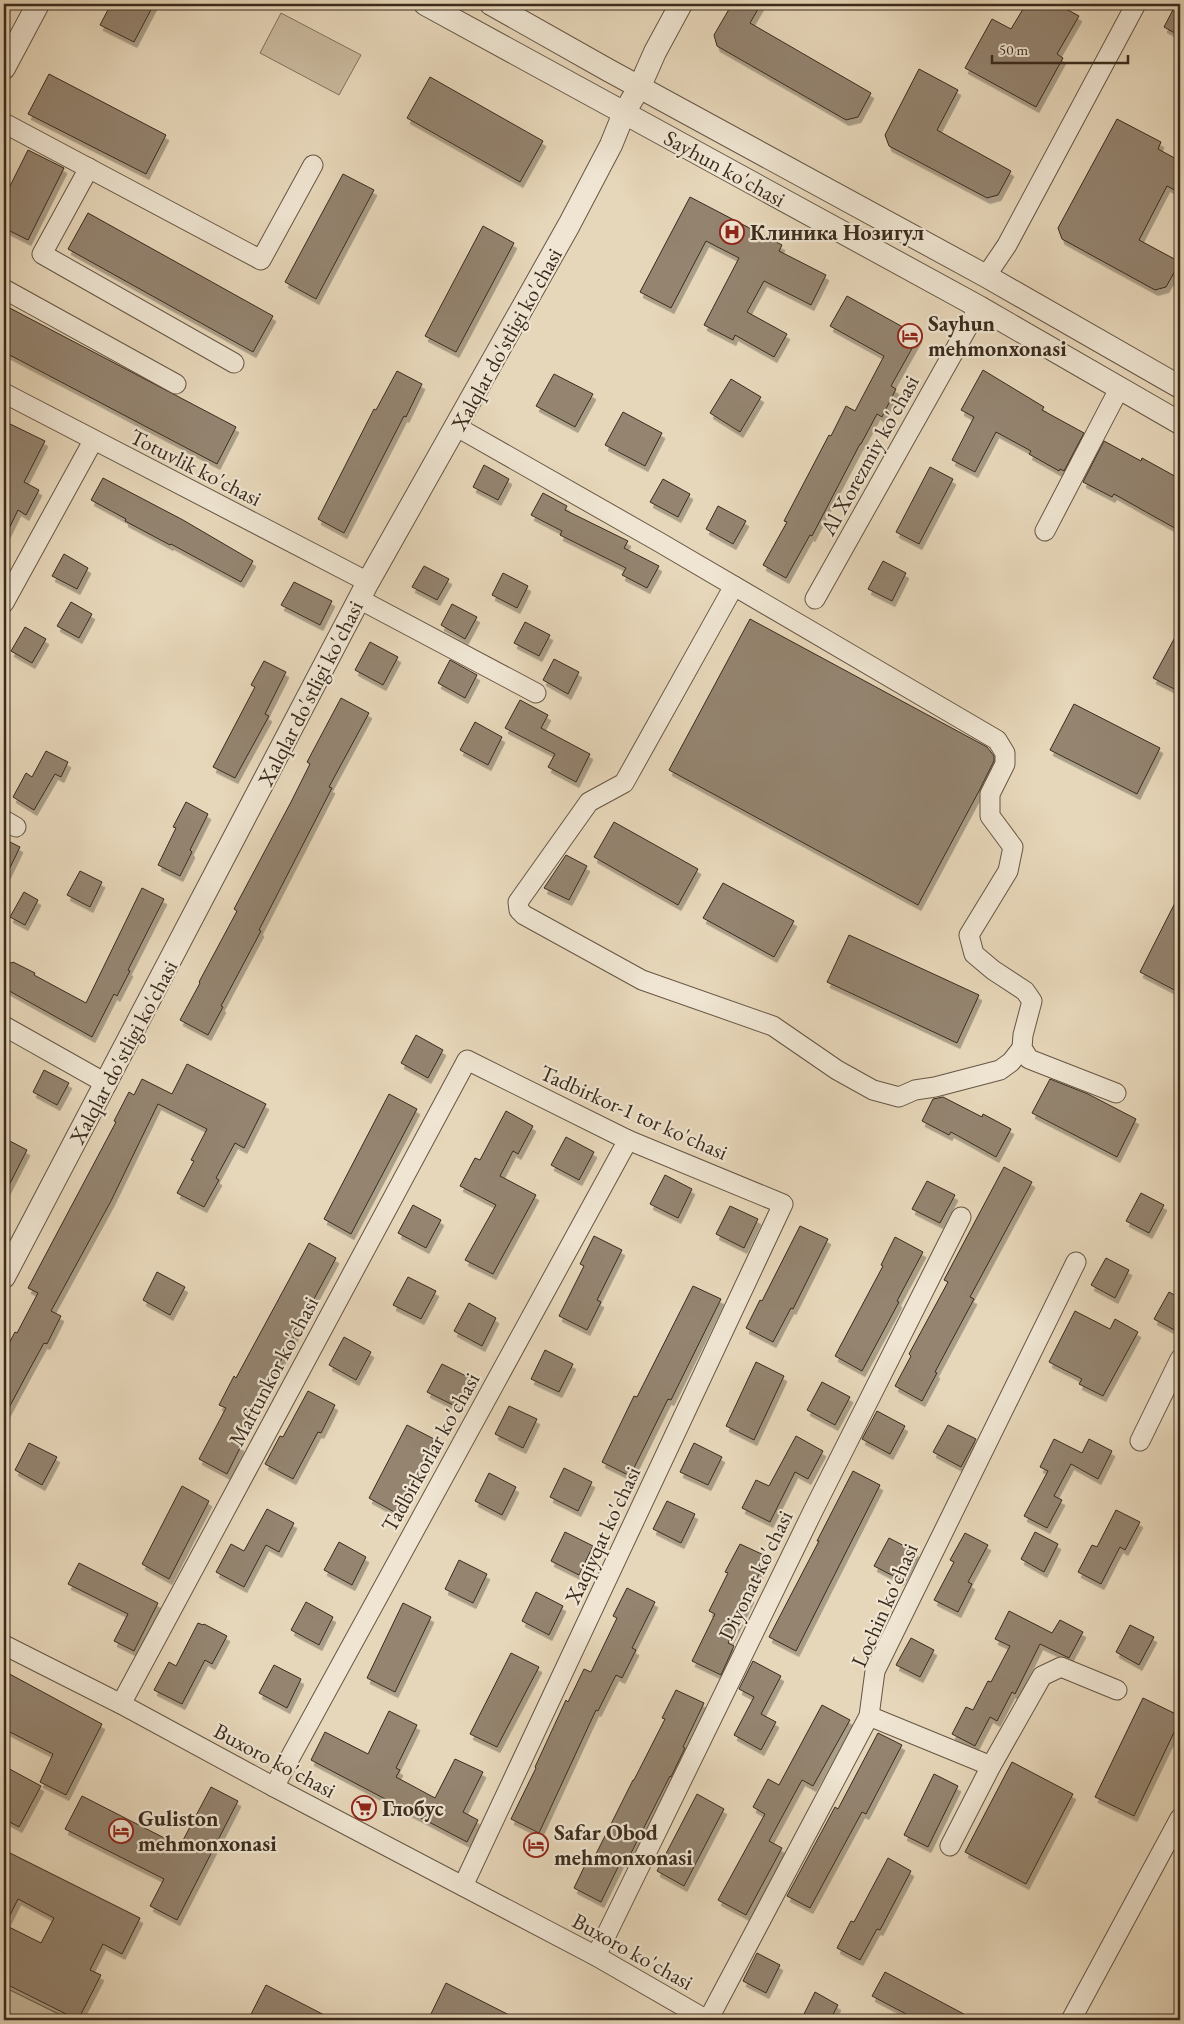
<svg xmlns="http://www.w3.org/2000/svg" width="1184" height="2024" viewBox="0 0 1184 2024" font-family="'EB Garamond',serif">
	<style>
		.green { fill: #caba9f; stroke: #82725e }
		.building { fill: #94846f; stroke: #3a2b1d; fill-rule: evenodd; filter: url(#shadow) }
		.lines { fill: none; stroke-linecap: round; stroke-linejoin: round }
		.minor-casing { stroke: #655644; stroke-width: 21 }
		.tertiary-casing { stroke: #655644; stroke-width: 24 }
		.minor { stroke: #efe5d2; stroke-width: 19 }
		.tertiary { stroke: #efe5d2; stroke-width: 22 }
		.labels { text-anchor: middle; stroke-width: 4.5; stroke-linejoin: round; paint-order: stroke }
		.street-label { font-size: 22px; fill: #3a2b1d; stroke: #efe5d2 }
		.poi-label { font-size: 22px; font-weight: bold; fill: #3a2b1d; stroke: #efe5d2; text-anchor: start }
	</style>
	<defs>
		<filter id="shadow"><feDropShadow dx="3" dy="5.5" stdDeviation="0" flood-color="#0004"/></filter>
	</defs>
	<rect width="100%" height="100%" fill="#e7d7ba"/>
	<filter id="stains"><feTurbulence type="fractalNoise" baseFrequency=".004" numOctaves="4"/><feColorMatrix values="0 0 0 0 .2 0 0 0 0 .09 0 0 0 0 .02 0 0 0 .5 -.17"/></filter>
	<radialGradient id="worn" r=".72"><stop offset=".6" stop-color="#630" stop-opacity="0"/><stop offset="1" stop-color="#630" stop-opacity=".3"/></radialGradient>
	<g class="green">
		<polygon points="281,13 361,55 339,95 260,53"/>
		<polygon points="4,1987 71,2020 4,2020"/>
	</g>
	<g class="building">
		<polygon points="111,4 154,4 134,42 100,25"/>
		<polygon points="732,4 761,4 750,23 871,93 858,117 846,120 717,46 714,35"/>
		<polygon points="1026,4 1057,4 1079,16 1057,54 1063,58 1036,107 965,68 992,19 1011,29"/>
		<polygon points="1176,4 1180,4 1180,36 1164,27"/>
		<polygon points="919,69 958,90 937,130 1011,171 998,195 987,198 889,146 885,135"/>
		<polygon points="49,74 166,135 146,174 28,114"/>
		<polygon points="430,77 543,141 520,182 407,118"/>
		<polygon points="1117,119 1161,142 1158,149 1180,161 1180,193 1167,186 1139,240 1180,262 1166,287 1155,290 1062,239 1058,228"/>
		<polygon points="28,150 64,168 28,240 4,228 4,198"/>
		<polygon points="343,174 374,190 316,299 285,282"/>
		<polygon points="690,197 782,245 779,251 826,275 811,305 764,281 747,312 787,334 774,357 735,335 733,340 704,325 739,258 706,241 671,308 640,292"/>
		<polygon points="88,213 273,316 253,352 68,249"/>
		<polygon points="483,226 514,243 456,352 425,336"/>
		<polygon points="847,296 919,336 891,386 896,389 882,417 877,414 861,444 860,444 812,536 810,535 786,578 763,565 787,522 784,521 829,435 831,436 846,406 855,411 884,356 830,326"/>
		<polygon points="4,305 236,427 217,464 4,352"/>
		<polygon points="983,370 1044,407 1042,410 1084,433 1064,471 1060,469 1059,471 1029,454 1031,451 996,432 975,472 952,460 974,417 961,410"/>
		<polygon points="397,371 422,384 406,417 404,416 344,533 318,519 374,409 376,410"/>
		<polygon points="554,374 593,394 575,427 536,406"/>
		<polygon points="731,379 761,397 740,432 710,413"/>
		<polygon points="623,412 662,433 645,466 605,445"/>
		<polygon points="4,421 45,441 24,482 39,490 26,515 18,510 4,539"/>
		<polygon points="1104,441 1141,461 1142,458 1180,479 1180,531 1114,494 1112,497 1083,482"/>
		<polygon points="484,465 509,479 498,500 473,487"/>
		<polygon points="930,467 953,479 919,544 896,532"/>
		<polygon points="103,478 183,520 253,561 241,582 171,544 170,545 125,521 126,519 91,500"/>
		<polygon points="663,479 690,494 678,517 650,502"/>
		<polygon points="543,493 567,506 565,510 628,541 624,548 659,566 647,588 622,575 626,568 560,535 562,531 531,515"/>
		<polygon points="718,506 746,521 733,544 706,529"/>
		<polygon points="64,554 88,568 77,589 52,576"/>
		<polygon points="883,561 906,573 892,601 868,589"/>
		<polygon points="424,566 449,579 437,600 412,587"/>
		<polygon points="503,573 528,586 517,608 492,595"/>
		<polygon points="294,582 332,601 320,625 281,605"/>
		<polygon points="71,602 92,614 79,638 57,626"/>
		<polygon points="452,604 477,617 465,639 441,625"/>
		<polygon points="750,619 987,747 994,756 994,761 979,791 918,905 669,770"/>
		<polygon points="525,622 550,635 539,656 514,643"/>
		<polygon points="25,627 46,639 32,663 11,651"/>
		<polygon points="1180,628 1180,692 1153,678"/>
		<polygon points="370,642 398,657 383,685 355,670"/>
		<polygon points="554,659 579,672 568,694 543,680"/>
		<polygon points="450,660 477,675 465,698 438,683"/>
		<polygon points="264,661 286,672 265,714 269,716 235,778 213,767 255,687 251,685"/>
		<polygon points="341,698 369,713 329,787 332,788 259,930 261,931 221,1006 223,1007 208,1035 180,1020 200,983 199,982 237,911 234,909 291,802 310,764 307,762"/>
		<polygon points="520,700 548,715 541,728 590,754 576,782 548,767 555,754 505,728"/>
		<polygon points="1074,704 1160,748 1137,794 1050,750"/>
		<polygon points="475,722 502,737 488,765 460,750"/>
		<polygon points="46,751 68,762 61,777 55,774 34,810 13,797 26,773 32,777"/>
		<polygon points="186,802 208,814 190,850 192,852 180,876 158,865 176,828 173,827"/>
		<polygon points="614,822 698,869 678,905 594,857"/>
		<polygon points="4,839 20,847 4,880"/>
		<polygon points="566,855 587,866 569,900 544,888"/>
		<polygon points="80,871 102,882 90,907 67,895"/>
		<polygon points="723,883 794,921 774,957 703,918"/>
		<polygon points="142,888 164,899 128,970 130,971 117,996 114,994 92,1037 4,988 4,960 12,963 13,962 35,973 34,975 86,1003"/>
		<polygon points="24,892 38,900 25,925 10,917"/>
		<polygon points="1180,893 1180,993 1140,972"/>
		<polygon points="849,935 979,995 957,1043 827,982"/>
		<polygon points="416,1035 443,1050 428,1078 401,1063"/>
		<polygon points="187,1064 266,1104 244,1148 235,1143 216,1178 219,1180 204,1207 177,1193 194,1161 191,1160 207,1129 158,1104 111,1201 51,1311 61,1316 47,1344 44,1343 27,1374 4,1417 4,1353 15,1332 17,1333 38,1293 28,1288 116,1122 114,1121 129,1092 134,1095 142,1079 172,1094"/>
		<polygon points="44,1070 69,1083 57,1105 33,1092"/>
		<polygon points="1050,1079 1088,1094 1136,1119 1117,1157 1032,1113"/>
		<polygon points="389,1094 417,1109 351,1234 324,1219"/>
		<polygon points="943,1097 982,1117 983,1114 1011,1129 996,1157 951,1132 949,1135 922,1121 933,1099"/>
		<polygon points="506,1111 533,1126 518,1154 513,1151 500,1176 536,1195 493,1274 465,1260 496,1205 460,1186 475,1158 480,1160"/>
		<polygon points="566,1137 594,1152 579,1180 551,1165"/>
		<polygon points="4,1138 27,1150 4,1195"/>
		<polygon points="1004,1167 1032,1182 970,1297 974,1299 935,1372 937,1373 922,1401 895,1386 911,1356 909,1354 948,1282 944,1280"/>
		<polygon points="665,1175 692,1189 678,1218 650,1204"/>
		<polygon points="927,1181 955,1195 940,1223 912,1209"/>
		<polygon points="1141,1193 1164,1205 1149,1233 1126,1221"/>
		<polygon points="413,1205 441,1220 426,1248 398,1233"/>
		<polygon points="730,1206 758,1219 744,1248 716,1234"/>
		<polygon points="800,1226 828,1239 793,1309 791,1308 773,1342 746,1328 760,1300 762,1301"/>
		<polygon points="594,1236 622,1250 597,1300 601,1302 587,1330 559,1316 584,1266 580,1264"/>
		<polygon points="895,1237 923,1252 897,1301 899,1302 862,1371 835,1356 883,1266 881,1265"/>
		<polygon points="309,1243 336,1258 271,1379 268,1377 234,1442 241,1446 227,1474 199,1459 226,1408 219,1405 234,1376 236,1378"/>
		<polygon points="1106,1258 1129,1270 1115,1298 1091,1285"/>
		<polygon points="157,1272 185,1287 170,1315 143,1300"/>
		<polygon points="408,1277 436,1291 421,1319 393,1305"/>
		<polygon points="693,1286 721,1299 671,1400 668,1399 630,1476 602,1462 634,1396 637,1397"/>
		<polygon points="1169,1292 1180,1298 1180,1333 1154,1319"/>
		<polygon points="469,1303 496,1318 482,1346 454,1331"/>
		<polygon points="1075,1311 1110,1329 1115,1319 1138,1332 1103,1396 1079,1384 1082,1379 1049,1362"/>
		<polygon points="344,1337 371,1352 356,1380 329,1365"/>
		<polygon points="545,1350 573,1364 559,1392 531,1379"/>
		<polygon points="756,1362 784,1376 754,1440 726,1426"/>
		<polygon points="442,1364 470,1378 455,1406 427,1392"/>
		<polygon points="822,1382 850,1397 835,1425 807,1410"/>
		<polygon points="308,1391 335,1405 321,1433 318,1432 293,1479 265,1464 280,1436 283,1437"/>
		<polygon points="509,1406 537,1419 523,1448 495,1434"/>
		<polygon points="877,1411 905,1426 890,1454 862,1439"/>
		<polygon points="407,1425 434,1439 396,1513 369,1498"/>
		<polygon points="948,1425 976,1439 961,1467 933,1452"/>
		<polygon points="796,1436 823,1451 808,1479 795,1472 770,1522 742,1508 756,1480 769,1486"/>
		<polygon points="1054,1439 1082,1453 1089,1439 1112,1451 1098,1479 1071,1464 1054,1496 1062,1500 1047,1528 1024,1516 1048,1471 1040,1467"/>
		<polygon points="29,1443 57,1457 42,1485 15,1470"/>
		<polygon points="694,1443 722,1457 708,1485 680,1472"/>
		<polygon points="564,1468 592,1482 578,1511 550,1497"/>
		<polygon points="853,1471 880,1485 796,1651 769,1637 819,1541 817,1541"/>
		<polygon points="489,1473 516,1487 502,1515 475,1501"/>
		<polygon points="182,1486 209,1501 169,1579 142,1564"/>
		<polygon points="667,1501 695,1514 681,1543 653,1529"/>
		<polygon points="267,1509 294,1523 279,1552 266,1545 244,1587 216,1572 231,1544 244,1551"/>
		<polygon points="1116,1510 1140,1522 1125,1550 1120,1547 1101,1584 1078,1572 1092,1545 1097,1547"/>
		<polygon points="565,1532 593,1546 579,1575 551,1561"/>
		<polygon points="1035,1532 1058,1544 1044,1572 1021,1559"/>
		<polygon points="965,1533 988,1545 968,1582 972,1584 958,1612 934,1600 954,1562 950,1560"/>
		<polygon points="889,1538 916,1552 901,1580 874,1566"/>
		<polygon points="339,1542 366,1557 352,1585 324,1570"/>
		<polygon points="740,1544 768,1557 748,1595 751,1597 728,1643 734,1646 721,1675 692,1661 715,1614 709,1611 728,1573 725,1572"/>
		<polygon points="459,1560 487,1574 473,1603 445,1589"/>
		<polygon points="79,1563 158,1603 134,1651 114,1641 128,1614 68,1584"/>
		<polygon points="627,1588 655,1602 632,1648 636,1650 622,1678 616,1675 598,1711 596,1710 539,1833 511,1819 536,1768 535,1767 566,1700 568,1702 584,1669 591,1672 617,1618 613,1616"/>
		<polygon points="536,1592 563,1606 549,1635 522,1621"/>
		<polygon points="306,1602 333,1617 319,1645 291,1630"/>
		<polygon points="403,1603 431,1617 395,1692 367,1678"/>
		<polygon points="1009,1611 1052,1633 1060,1620 1083,1632 1069,1658 1040,1644 1015,1694 1012,1692 997,1721 990,1717 975,1746 952,1734 966,1707 973,1710 988,1681 991,1682 1010,1646 995,1639"/>
		<polygon points="198,1623 203,1625 204,1624 227,1636 212,1664 205,1660 182,1704 154,1690 169,1662 176,1666"/>
		<polygon points="1130,1625 1154,1637 1139,1665 1116,1652"/>
		<polygon points="911,1638 934,1650 920,1677 896,1665"/>
		<polygon points="511,1653 539,1667 497,1747 470,1734"/>
		<polygon points="753,1661 781,1676 761,1714 776,1722 761,1750 734,1735 754,1697 739,1689"/>
		<polygon points="274,1665 301,1679 287,1708 259,1693"/>
		<polygon points="4,1671 102,1724 66,1795 40,1782 53,1754 4,1729"/>
		<polygon points="676,1690 704,1703 683,1747 685,1748 671,1777 670,1776 626,1863 621,1861 601,1902 574,1888 588,1859 592,1862 633,1780 634,1780 665,1719 662,1718"/>
		<polygon points="1143,1698 1180,1716 1180,1720 1134,1816 1095,1797"/>
		<polygon points="822,1705 850,1720 813,1786 802,1780 769,1841 782,1848 746,1915 718,1900 765,1814 753,1807 768,1779 779,1785"/>
		<polygon points="389,1711 417,1725 396,1768 400,1770 396,1777 435,1798 455,1759 483,1772 463,1812 478,1820 467,1842 311,1760 325,1732 368,1754"/>
		<polygon points="878,1733 902,1745 866,1814 862,1812 810,1908 787,1896 835,1807 838,1809"/>
		<polygon points="1012,1762 1073,1794 1026,1884 965,1852"/>
		<polygon points="4,1766 41,1786 19,1827 4,1819"/>
		<polygon points="934,1774 958,1786 928,1847 904,1835"/>
		<polygon points="211,1787 238,1801 177,1920 150,1906 164,1879 65,1829 82,1796 180,1846"/>
		<polygon points="697,1794 724,1809 684,1886 657,1871"/>
		<path d="M4,1850L140,1918L122,1954L103,1944L90,1970L101,1975L78,2020L4,1983ZM18,1899L54,1918L41,1943L5,1925Z"/>
		<polygon points="888,1858 911,1871 880,1930 877,1929 860,1960 837,1948 851,1921 854,1922"/>
		<polygon points="757,1953 780,1965 766,1993 743,1981"/>
		<polygon points="885,1972 975,2020 903,2020 906,2014 872,1996"/>
		<polygon points="446,1983 519,2020 428,2020"/>
		<polygon points="266,1985 334,2020 248,2020"/>
		<polygon points="815,1992 838,2005 830,2020 801,2020"/>
	</g>
	<g class="lines">
		<defs>
			<g id="minor">
				<polyline points="4,123 261,260 313,165"/>
				<polyline points="89,168 42,254 234,363"/>
				<polyline points="986,276 1007,245 1136,4"/>
				<polyline points="4,289 176,384"/>
				<polyline points="4,393 368,582"/>
				<polyline points="457,427 659,542 997,740 1005,753 1005,764 990,794 990,816 1013,847 1008,871 969,935 974,954 993,970 1025,991 1032,1001 1023,1035 1022,1048 1029,1059 1116,1093"/>
				<polyline points="1045,531 1119,389"/>
				<polyline points="734,586 624,783 589,802 518,902 519,910 524,915 642,980 773,1026 837,1070 873,1090 899,1097 915,1090 935,1087 1000,1070 1011,1062 1022,1048"/>
				<polyline points="359,599 536,693"/>
				<polyline points="815,599 979,307"/>
				<polyline points="4,603 93,441"/>
				<polyline points="4,820 16,827"/>
				<polyline points="4,1026 107,1084"/>
				<polyline points="1140,1441 1180,1359"/>
				<polyline points="4,1645 121,1704 274,1787 596,1956 707,2020"/>
				<polyline points="121,1704 467,1060 628,1140 783,1204 463,1886"/>
				<polyline points="869,1716 991,1766"/>
				<polyline points="274,1787 628,1140"/>
				<polyline points="950,1846 991,1766 1042,1676 1061,1667 1117,1690"/>
				<polyline points="596,1956 813,1511 961,1217"/>
				<polyline points="708,2020 869,1716 875,1671 1076,1262"/>
				<polyline points="1071,2020 1180,1818"/>
			</g>
			<g id="tertiary">
				<polyline points="425,4 979,307 1180,423"/>
				<polyline points="491,4 608,70 986,276 1180,387"/>
				<polyline points="4,68 38,4"/>
				<polyline points="4,1277 368,582 569,225 611,145 624,113 640,86 655,52 681,4"/>
			</g>
		</defs>
		<use href="#minor" class="minor-casing"/>
		<use href="#tertiary" class="tertiary-casing"/>
		<use href="#minor" class="minor"/>
		<use href="#tertiary" class="tertiary"/>
	</g>
	<defs>
		<symbol id="hospital-ring" viewBox="-11 -11 22 22"><circle r="9.5" fill="#efe5d2" stroke="#8f2418" stroke-width="1.5"/><path d="M-5-5h3v3.5h4V-5h3V5h-3V1.5h-4V5h-3Z" fill="#8f2418"/></symbol>
		<symbol id="hotel-ring" viewBox="-11 -11 22 22"><circle r="9.5" fill="#efe5d2" stroke="#8f2418" stroke-width="1.5"/><path d="M-6-4.5h1.5V1H6V5H4.5V3h-9V5H-6ZM-4 0a1.8 1.8 0 1 1 3.6 0ZM.5 0V-2.5h3Q6-2.5 6 0Z" fill="#8f2418"/></symbol>
		<symbol id="supermarket-ring" viewBox="-11 -11 22 22"><circle r="9.5" fill="#efe5d2" stroke="#8f2418" stroke-width="1.5"/><path d="M-6-5.5h2.5l.6 2H6L4.5 2H-2.5L-4.4-4H-6ZM-1.5 3.2a1.3 1.3 0 1 0 .1 0ZM3 3.2a1.3 1.3 0 1 0 .1 0Z" fill="#8f2418"/></symbol>
	</defs>
	<g fill-rule="evenodd">
		<use href="#hospital-ring" x="718" y="218" width="28" height="28"/>
		<use href="#hotel-ring" x="896" y="322" width="28" height="28"/>
		<use href="#supermarket-ring" x="350" y="1794" width="28" height="28"/>
		<use href="#hotel-ring" x="107" y="1817" width="28" height="28"/>
		<use href="#hotel-ring" x="522" y="1831" width="28" height="28"/>
	</g>
	<g class="labels">
		<g class="street-label">
			<text transform="translate(725 168) rotate(29)" y="8">Sayhun ko'chasi</text>
			<text transform="translate(506 339) rotate(-61)" y="8">Xalqlar do'stligi ko'chasi</text>
			<text transform="translate(869 455) rotate(-61)" y="8">Al Xorezmiy ko'chasi</text>
			<text transform="translate(196 467) rotate(27)" y="8">Totuvlik ko'chasi</text>
			<text transform="translate(310 693) rotate(-63)" y="8">Xalqlar do'stligi ko'chasi</text>
			<text transform="translate(123 1052) rotate(-62)" y="8">Xalqlar do'stligi ko'chasi</text>
			<text transform="translate(634 1112) rotate(24)" y="8">Tadbirkor-1 tor ko'chasi</text>
			<text transform="translate(273 1371) rotate(-62)" y="8">Maftunkor ko'chasi</text>
			<text transform="translate(430 1452) rotate(-61)" y="8">Tadbirkorlar ko'chasi</text>
			<text transform="translate(602 1535) rotate(-65)" y="8">Xaqiyqat ko'chasi</text>
			<text transform="translate(755 1575) rotate(-64)" y="8">Diyonat ko'chasi</text>
			<text transform="translate(884 1605) rotate(-66)" y="8">Lochin ko'chasi</text>
			<text transform="translate(275 1760) rotate(28)" y="8">Buxoro ko'chasi</text>
			<text transform="translate(633 1951) rotate(29)" y="8">Buxoro ko'chasi</text>
		</g>
		<g class="poi-label">
			<text x="750" y="240">Клиника Нозигул</text>
			<text x="928" y="331">Sayhun<tspan x="928" dy="25">mehmonxonasi</tspan></text>
			<text x="382" y="1816">Глобус</text>
			<text x="138" y="1826">Guliston<tspan x="138" dy="25">mehmonxonasi</tspan></text>
			<text x="554" y="1840">Safar Obod<tspan x="554" dy="25">mehmonxonasi</tspan></text>
		</g>
	</g>
	<rect width="1184" height="2024" fill="none" stroke="#e7d7ba" stroke-width="20"/>
	<rect x="5" y="5" width="1174" height="2014" fill="none" stroke="#3a2b1d" stroke-width="2.5"/>
	<rect x="10" y="10" width="1164" height="2004" fill="none" stroke="#3a2b1d"/>
	<path d="M992 55v8h136v-8" fill="none" stroke="#3a2b1d" stroke-width="2.5"/>
	<text x="999" y="55" font-size="15" fill="#3a2b1d" stroke="#efe5d2" stroke-width="4" paint-order="stroke">50 m</text>
	<rect width="100%" height="100%" filter="url(#stains)"/>
	<rect width="100%" height="100%" fill="url(#worn)"/>
</svg>
